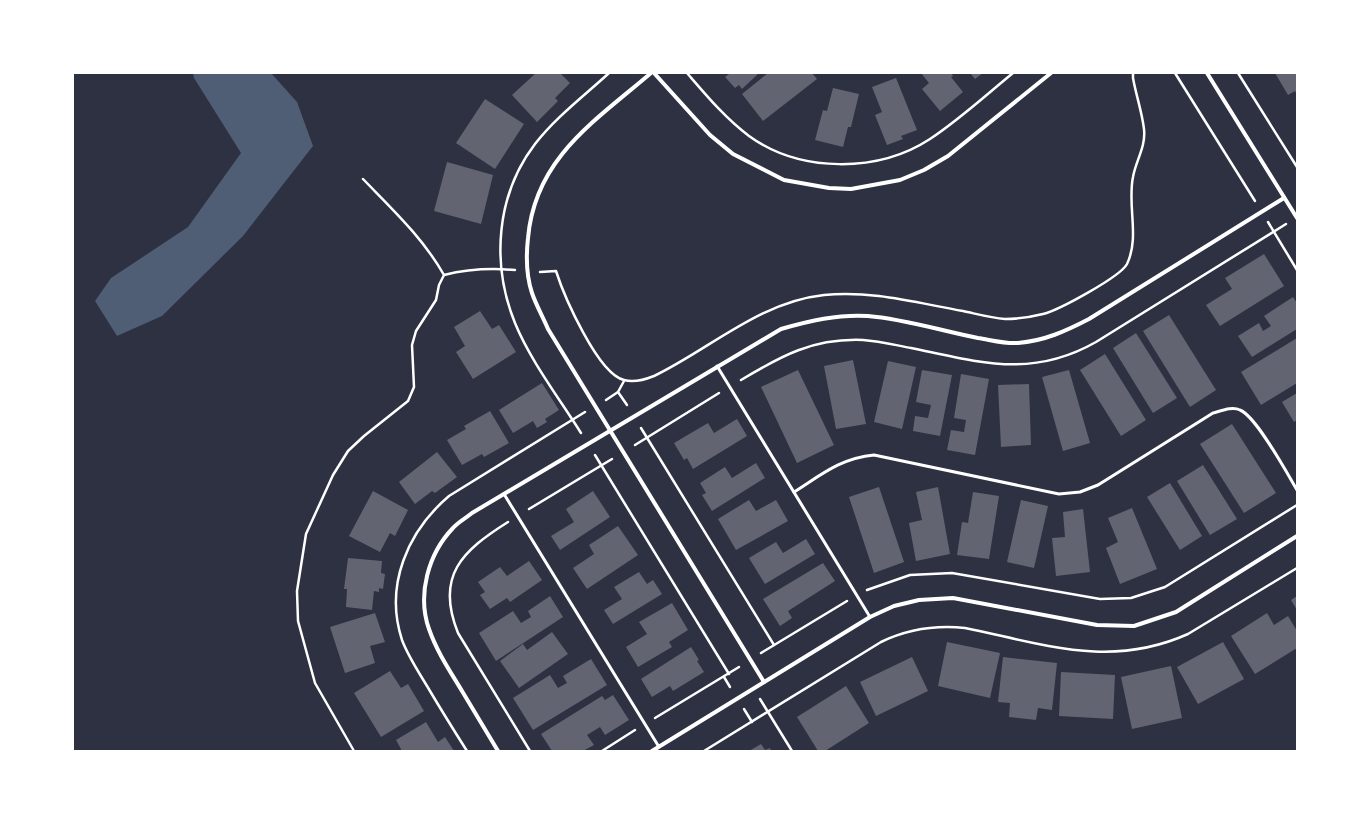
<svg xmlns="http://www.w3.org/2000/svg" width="1370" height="824" viewBox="0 0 1370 824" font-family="Karla,sans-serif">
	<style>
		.water { fill: #4f5d75 }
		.building { fill: #626471 }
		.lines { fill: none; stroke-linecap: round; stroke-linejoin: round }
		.path { stroke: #fff; stroke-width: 2.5 }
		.service { stroke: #fff; stroke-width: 3 }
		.minor { stroke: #fff; stroke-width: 4 }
	</style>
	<rect width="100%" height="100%" fill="#2d3142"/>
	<polygon class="water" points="193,73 271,73 297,102 313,146 243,236 162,316 117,336 95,301 111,278 188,227 241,153 194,78"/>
	<g class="building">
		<polygon points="536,73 560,73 570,83 555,98 558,101 537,122 512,95"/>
		<polygon points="728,73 759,73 742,89 739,85 735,88 725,77 729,74"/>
		<polygon points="768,73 812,73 817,79 763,121 742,94"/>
		<polygon points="921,73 951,73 953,76 951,77 963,92 940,111 922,89 929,83"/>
		<polygon points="970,73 983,73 975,79"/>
		<polygon points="1275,73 1297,73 1297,95 1295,91 1288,95"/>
		<polygon points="896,78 917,130 901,136 903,139 887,145 875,115 882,112 872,87"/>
		<polygon points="833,88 859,94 851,127 848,127 843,147 815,140 823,110 827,111"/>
		<polygon points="485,99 524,124 495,169 456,143"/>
		<polygon points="447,162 493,175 481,224 434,211"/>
		<polygon points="1264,254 1284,286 1220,326 1206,305 1232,289 1225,278"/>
		<polygon points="1293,297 1297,303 1297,329 1252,357 1238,336 1259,323 1263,331 1271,326 1264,316"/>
		<polygon points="480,311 492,329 499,325 516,352 473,379 456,352 465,346 454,327"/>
		<polygon points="1169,315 1216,390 1190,407 1143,331"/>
		<polygon points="1136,333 1177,398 1153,413 1113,348"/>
		<polygon points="1297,338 1297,383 1261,405 1241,372"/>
		<polygon points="1105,354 1146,420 1121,436 1080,370"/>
		<polygon points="853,360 866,424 836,429 824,366"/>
		<polygon points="888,361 916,367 902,429 874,422"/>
		<polygon points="798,370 834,445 797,463 761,387"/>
		<polygon points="922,370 952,375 940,436 913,431 915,416 928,418 931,405 916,402"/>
		<polygon points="1069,370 1090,443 1063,451 1042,377"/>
		<polygon points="961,374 989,379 975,455 947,450 951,430 964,432 966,420 954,418"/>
		<polygon points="542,383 559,410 545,419 547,422 537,428 533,421 513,433 499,410"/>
		<polygon points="1029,384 1031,445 1001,447 998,385"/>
		<polygon points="1297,393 1297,420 1294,422 1282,402"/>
		<polygon points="490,411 509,443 484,457 482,454 462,465 447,440 466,429 464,426"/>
		<polygon points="737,419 747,436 693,469 687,458 684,460 674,443 708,423 714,433"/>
		<polygon points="1232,424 1276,493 1244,513 1200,444"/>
		<polygon points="437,452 457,477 435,493 432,491 415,504 399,482"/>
		<polygon points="756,463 765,478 712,511 702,495 706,493 700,483 725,467 732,478"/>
		<polygon points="1203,465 1237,519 1210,535 1177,481"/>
		<polygon points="1170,483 1202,536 1180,550 1147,497"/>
		<polygon points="879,487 904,562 874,573 849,497"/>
		<polygon points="938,487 950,554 916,561 909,523 922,520 916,492"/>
		<polygon points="373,491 408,510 395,536 390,533 380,552 349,536"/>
		<polygon points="593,491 610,517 560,550 551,536 574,522 566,509"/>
		<polygon points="973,492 999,496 989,559 957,555 962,522 968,523"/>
		<polygon points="749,500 756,511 776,500 788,521 736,550 718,519"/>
		<polygon points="1021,500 1048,506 1034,568 1007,562"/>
		<polygon points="1132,508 1157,569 1120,584 1106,548 1118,542 1108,518"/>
		<polygon points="1083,509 1090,572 1056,576 1052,538 1065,537 1063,512"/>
		<polygon points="618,526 638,555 587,589 573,568 594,554 589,545"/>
		<polygon points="806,539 815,554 765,584 749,558 776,542 783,553"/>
		<polygon points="348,558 382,561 381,573 385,574 383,589 379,588 379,592 374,591 372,610 346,607 347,589 344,589"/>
		<polygon points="529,561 542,580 510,602 507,598 490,609 480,595 485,592 478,582 500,567 507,576"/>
		<polygon points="823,563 835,581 788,611 792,618 780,626 763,599"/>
		<polygon points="639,572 647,584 653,580 662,594 613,624 604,610 622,599 614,587"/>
		<polygon points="550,596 563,617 496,661 479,633 513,611 521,623 531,617 528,611"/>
		<polygon points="1297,596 1297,610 1291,600"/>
		<polygon points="672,603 688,630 669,642 672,647 638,667 626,647 647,634 639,622"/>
		<polygon points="375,613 385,642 370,646 375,663 345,673 330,627"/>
		<polygon points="1267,613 1274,625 1288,616 1297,631 1297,648 1255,674 1231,636"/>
		<polygon points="552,632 568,654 519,688 500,661 523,644 527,650"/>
		<polygon points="947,642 1000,653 990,698 938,686"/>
		<polygon points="1223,642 1244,679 1198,704 1177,667"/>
		<polygon points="691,647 699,660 697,661 704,672 673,691 670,686 652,697 641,679"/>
		<polygon points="912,657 928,691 876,716 860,682"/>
		<polygon points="1003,657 1057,663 1052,710 1038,708 1036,720 1009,717 1010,703 998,702"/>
		<polygon points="591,659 607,685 533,730 513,698 550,675 558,688 567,683 563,676"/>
		<polygon points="1171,666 1182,718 1132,729 1121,677"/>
		<polygon points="390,671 401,688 408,684 424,711 381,737 354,693"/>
		<polygon points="1061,672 1115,675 1113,719 1059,716"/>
		<polygon points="846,686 869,723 825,751 818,751 797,717"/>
		<polygon points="613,695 629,720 605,735 600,727 587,735 594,745 583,751 552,751 541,734 602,696 605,700"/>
		<polygon points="426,722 438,742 445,737 454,751 402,751 396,740"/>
		<polygon points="761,744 765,750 770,748 771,751 749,751"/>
	</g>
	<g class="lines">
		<g class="path">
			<path d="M687,73C706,95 725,118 749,136C800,173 878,173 930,139C959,120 986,95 1013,73"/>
			<polyline points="1175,73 1255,201"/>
			<polyline points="1238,73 1297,167"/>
			<path d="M363,179C393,210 423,238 444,275"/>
			<polyline points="1268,222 1297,270"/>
			<path d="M540,272L556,271C564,296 598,374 624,380C634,383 644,380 654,376C710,349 759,302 824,295C871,290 917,303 963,311C977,314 991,318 1005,319C1017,319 1031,317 1043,314C1059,310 1120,277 1127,264C1140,237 1127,205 1133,177C1136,160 1146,147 1144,129C1142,112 1136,95 1133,78V73"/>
			<path d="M741,380C781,356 813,338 863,340C879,341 895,345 911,348C979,362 1031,379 1096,342L1286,224"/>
			<polyline points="618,392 627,405"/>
			<polyline points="606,400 618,392 624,381"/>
			<polyline points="641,428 774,645"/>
			<path d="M581,433C559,398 530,360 515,323C491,264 496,195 535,144C556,117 584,96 609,73"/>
			<polyline points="635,445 719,393"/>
			<polyline points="595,455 729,674"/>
			<polyline points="529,509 612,459"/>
			<path d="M508,522C462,551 435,576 458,633L530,751"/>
			<polyline points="867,590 910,575 952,573 1100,599 1131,598 1165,587 1297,505"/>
			<polyline points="761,653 847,601"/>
			<polyline points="724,677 730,687"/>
			<polyline points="760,699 792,751"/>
			<polyline points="744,709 752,722"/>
			<polyline points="655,718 739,667"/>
			<path d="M354,751L315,683L298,621L297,591L306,534L333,475L348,451L364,436L408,401L414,387L412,345L416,331L436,300L439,285L444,275C468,269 491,268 515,270"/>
			<path d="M467,751C453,729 440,708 427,686C418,671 408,656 402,640C384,585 408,531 449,496L585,412"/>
			<polyline points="602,751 635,730"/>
			<path d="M704,751L881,642C908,629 936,625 965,628C1044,644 1110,669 1188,634L1297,568"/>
		</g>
		<g class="service">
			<polyline points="717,366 870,617"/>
			<path d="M794,492C821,475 841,458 874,455L1059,494L1080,492L1098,485L1213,413C1221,411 1232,406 1240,410C1256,416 1287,473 1297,490"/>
			<polyline points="504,494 659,747"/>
		</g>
		<g class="minor">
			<path d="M651,73C595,121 535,158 528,238C526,256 526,275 532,293C536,305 543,317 548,329L764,682"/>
			<polyline points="654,73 710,135 733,154 784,180 829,188 851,189 900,180 924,170 948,156 1051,73"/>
			<polyline points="1207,73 1297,218"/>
			<path d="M498,751C486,731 474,711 462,691C450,671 437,652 429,629C417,595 428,554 453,528C458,522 466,518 472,513L781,329C809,321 838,314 868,316C905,319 942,331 978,338C991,340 1005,344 1018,343C1044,341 1066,331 1089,319L1284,198"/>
			<polyline points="652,751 870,617 894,606 919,600 953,598 1097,625 1134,626 1176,612 1297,536"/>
		</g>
	</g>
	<rect width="1370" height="824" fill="none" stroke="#ffffff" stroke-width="148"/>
</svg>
